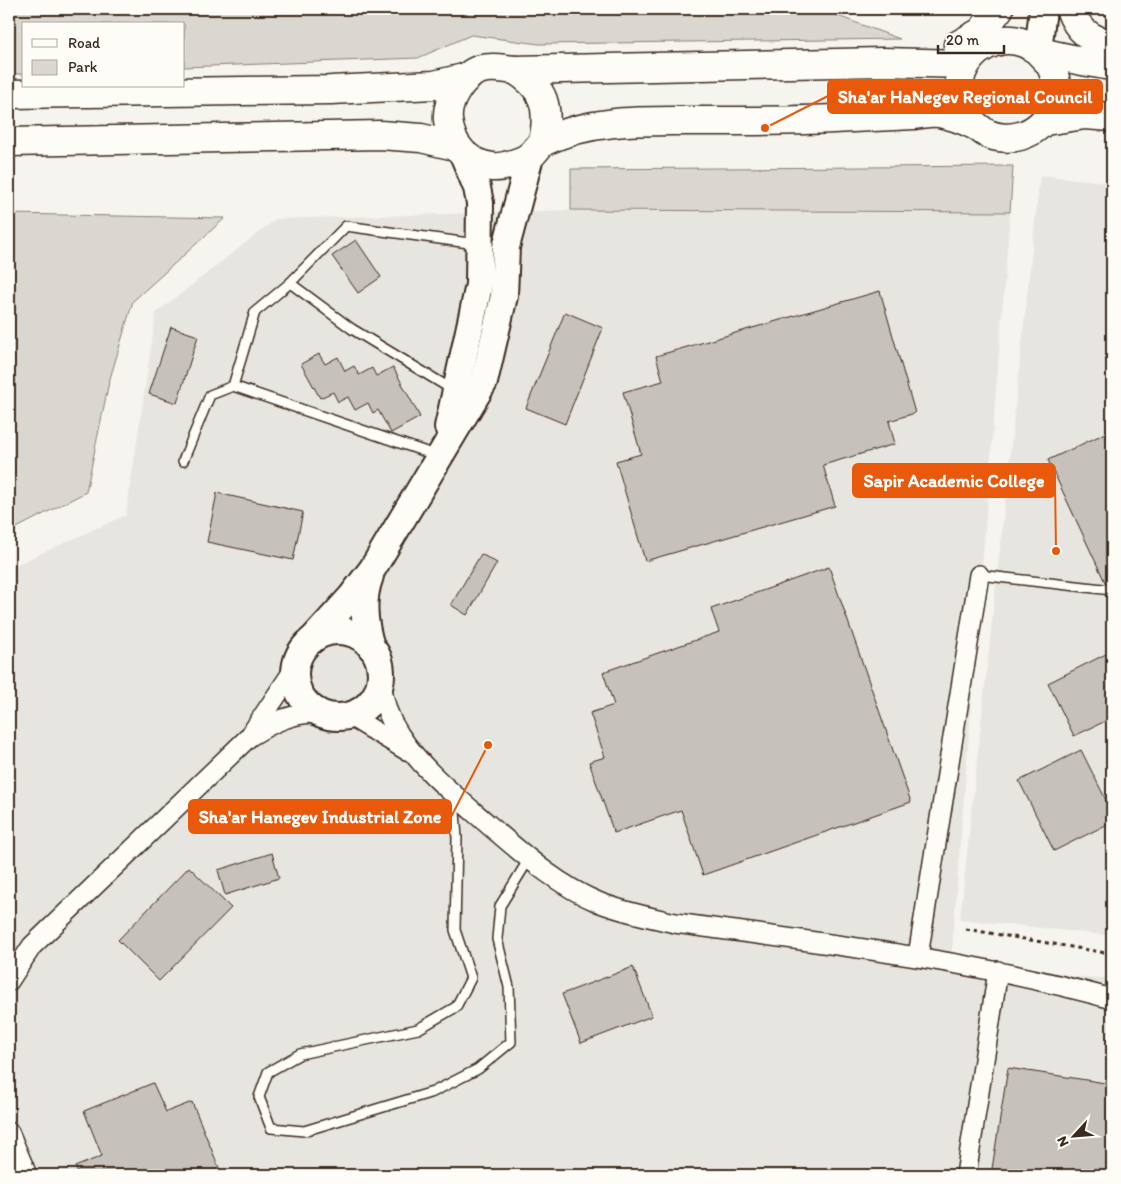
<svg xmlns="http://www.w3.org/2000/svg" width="1121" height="1184" viewBox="0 0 1121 1184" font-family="Itim,sans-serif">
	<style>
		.built { fill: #e7e5df }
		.green { fill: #dad6d0; stroke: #8a8077 }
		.building { fill: #c7c1bb; stroke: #3b2a1e }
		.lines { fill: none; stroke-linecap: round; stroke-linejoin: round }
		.lane-casing { stroke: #3b2a1e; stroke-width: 12 }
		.street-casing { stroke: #3b2a1e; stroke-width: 22 }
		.secondary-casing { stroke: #3b2a1e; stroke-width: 30 }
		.primary-casing { stroke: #3b2a1e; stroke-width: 31 }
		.path { stroke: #3b2a1e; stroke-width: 3; stroke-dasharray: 4 4; stroke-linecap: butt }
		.lane { stroke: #fdfcf7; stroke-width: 9 }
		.street { stroke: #fdfcf7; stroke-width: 19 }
		.secondary { stroke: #fdfcf7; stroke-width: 26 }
		.primary { stroke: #fdfcf7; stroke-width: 28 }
		.leader { fill: none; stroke: #e8590c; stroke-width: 2 }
		.callout-dot { fill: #e8590c; stroke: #fdfcf7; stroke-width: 2 }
		.callout { fill: #e8590c; stroke: #e8590c; stroke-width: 2 }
		.callout-label { font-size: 18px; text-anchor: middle; font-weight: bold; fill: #fff }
	</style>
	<rect width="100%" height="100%" fill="#f5f4ee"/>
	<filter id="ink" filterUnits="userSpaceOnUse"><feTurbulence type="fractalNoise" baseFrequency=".02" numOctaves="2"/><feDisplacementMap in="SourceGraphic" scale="10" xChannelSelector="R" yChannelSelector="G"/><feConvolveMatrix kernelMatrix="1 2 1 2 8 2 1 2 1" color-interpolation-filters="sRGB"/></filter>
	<g filter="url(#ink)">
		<g class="built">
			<polygon points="1040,175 1112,183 1112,936 960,919"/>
			<polygon points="571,210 1010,212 950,974 1112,978 1112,1175 9,1175 9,568 126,515 156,313 276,219"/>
		</g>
		<g class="green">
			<polygon points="9,9 819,9 900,39 539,44 471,35 418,58 184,67 184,24 24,24 24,74 9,74"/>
			<polygon points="1013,166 1010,212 571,210 571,169"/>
			<polygon points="9,214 225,218 133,301 109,382 86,492 9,532"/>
		</g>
		<g class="building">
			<polygon points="356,240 381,277 358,293 332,256"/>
			<polygon points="880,291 915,413 889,421 895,444 823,465 835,506 645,561 616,461 641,454 623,392 663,381 656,356"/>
			<polygon points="565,312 603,328 565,424 526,408"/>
			<polygon points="171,327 198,336 177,403 149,394"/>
			<polygon points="319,354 325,364 338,357 345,371 354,366 359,375 372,368 376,376 393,367 420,417 391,433 378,410 373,413 368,403 355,410 348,397 338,402 333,392 320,398 301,364"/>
			<polygon points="1112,430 1112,579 1105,582 1048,460"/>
			<polygon points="217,493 303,512 293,560 207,542"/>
			<polygon points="481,554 497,563 467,615 451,605"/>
			<polygon points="829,567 911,802 703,875 681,810 614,833 589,762 605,757 590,713 614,705 603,672 719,632 711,609"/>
			<polygon points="1112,651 1112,718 1074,736 1048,683"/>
			<polygon points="1081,750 1112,812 1112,822 1054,851 1019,781"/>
			<polygon points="272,853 279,878 225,895 218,870"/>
			<polygon points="189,867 231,908 159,981 118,940"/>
			<polygon points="633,967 652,1016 581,1043 562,994"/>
			<polygon points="1008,1068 1112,1084 1112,1175 991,1175"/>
			<polygon points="153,1083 166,1112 192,1102 222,1175 79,1175 75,1167 102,1156 84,1111"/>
		</g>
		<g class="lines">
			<defs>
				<g id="lane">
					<polyline points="290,283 352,329 453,390"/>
					<polyline points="233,386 438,456"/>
					<polyline points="183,461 210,395 233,386 255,312 290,283 346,226 476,244"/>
					<polyline points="979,575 1112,590"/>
					<polyline points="454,798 457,838 455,930 471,978 456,1007 418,1029 300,1054 268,1072 259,1097 271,1128 304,1131 433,1092 478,1069 511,1042 509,987 497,939 500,906 529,859"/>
				</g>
				<g id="street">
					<path d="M381,681C383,701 388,718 399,734C422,770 458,798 490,826C523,854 557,885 598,902C623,912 650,917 675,923C822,943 969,959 1112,999"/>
					<polyline points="350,716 406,750"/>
					<polyline points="251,734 297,665"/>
					<polyline points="918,956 979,575"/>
					<path d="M9,981L32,946L249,737C273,722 293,712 321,713"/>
					<polyline points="9,1132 27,1175"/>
					<polyline points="966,1175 998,971"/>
				</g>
				<g id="secondary">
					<polyline points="1038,51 1043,9"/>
					<polyline points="448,427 479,285 480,203 477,188 463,154"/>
					<path d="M370,576C361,600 364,623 371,647"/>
					<circle cx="338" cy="674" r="43"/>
					<polyline points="312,640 351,597 373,568 484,382 504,296 506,247 530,157"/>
				</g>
				<g id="primary">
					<path d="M1070,9C1078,32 1090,38 1112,46"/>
					<polyline points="958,45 981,32 999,9"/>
					<path d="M965,64L882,62L515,70C504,69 493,66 482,69C463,73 446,102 448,120C451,145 467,164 492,167C502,168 524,162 531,155C536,151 539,144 545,141C597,116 657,122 712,121C759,121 806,121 852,118C873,117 893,116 914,115C922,114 931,112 939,113C950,115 964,120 974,125C979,127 983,132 988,134C997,138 1010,139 1020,136C1051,127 1066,91 1049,63C1046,59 1041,55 1038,51"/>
					<path d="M515,70C545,88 550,108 543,142"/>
					<polyline points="9,94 331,90 434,85 468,77"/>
					<polyline points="1045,121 1085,115 1112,117"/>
					<path d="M975,125C962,109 955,93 962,73C971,49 999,33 1024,43C1031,46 1037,51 1045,53C1067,58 1089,63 1112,66"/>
					<polyline points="9,142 380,135 421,138 455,146"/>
				</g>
			</defs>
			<use href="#lane" class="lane-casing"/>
			<use href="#street" class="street-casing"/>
			<use href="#secondary" class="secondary-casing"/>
			<use href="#primary" class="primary-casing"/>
			<polyline class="path" points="966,929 1112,954"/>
			<use href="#lane" class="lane"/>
			<use href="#street" class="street"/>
			<use href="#secondary" class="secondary"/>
			<use href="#primary" class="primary"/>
		</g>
	</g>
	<path class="leader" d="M765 128L828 96M1056 551L1055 480M488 745L451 817"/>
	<g class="callout-dot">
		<circle cx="765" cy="128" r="5"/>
		<circle cx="1056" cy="551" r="5"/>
		<circle cx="488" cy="745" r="5"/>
	</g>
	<g class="callout">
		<rect x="828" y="80" width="274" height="33" rx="5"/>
		<rect x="853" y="464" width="202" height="33" rx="5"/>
		<rect x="189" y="800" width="262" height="33" rx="5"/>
	</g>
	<g class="callout-label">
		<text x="965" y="103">Sha'ar HaNegev Regional Council</text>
		<text x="954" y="487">Sapir Academic College</text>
		<text x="320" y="823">Sha'ar Hanegev Industrial Zone</text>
	</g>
	<rect width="1121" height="1184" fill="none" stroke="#fdfcf7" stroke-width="30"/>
	<rect x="15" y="15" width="1091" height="1154" fill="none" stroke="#3b2a1e" stroke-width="2" filter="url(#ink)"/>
	<rect x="22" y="22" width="162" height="65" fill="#fdfcf7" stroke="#afa8a0"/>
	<rect x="32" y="39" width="25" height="8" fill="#fdfcf7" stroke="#afa8a0"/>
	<text x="68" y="48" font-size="15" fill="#3b2a1e">Road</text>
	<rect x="32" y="60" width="25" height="15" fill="#dad6d0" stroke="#afa8a0"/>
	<text x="68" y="72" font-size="15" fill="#3b2a1e">Park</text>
	<g transform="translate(1074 1136) rotate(244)" stroke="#fdfcf7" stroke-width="4" paint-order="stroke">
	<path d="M0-4L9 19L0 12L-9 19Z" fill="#3b2a1e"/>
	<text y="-8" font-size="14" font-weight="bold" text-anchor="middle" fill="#3b2a1e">N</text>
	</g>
	<path d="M938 45v8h66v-8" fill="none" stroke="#3b2a1e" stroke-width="2.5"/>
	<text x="946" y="45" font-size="15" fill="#3b2a1e" stroke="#fdfcf7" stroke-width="4" paint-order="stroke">20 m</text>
</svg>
